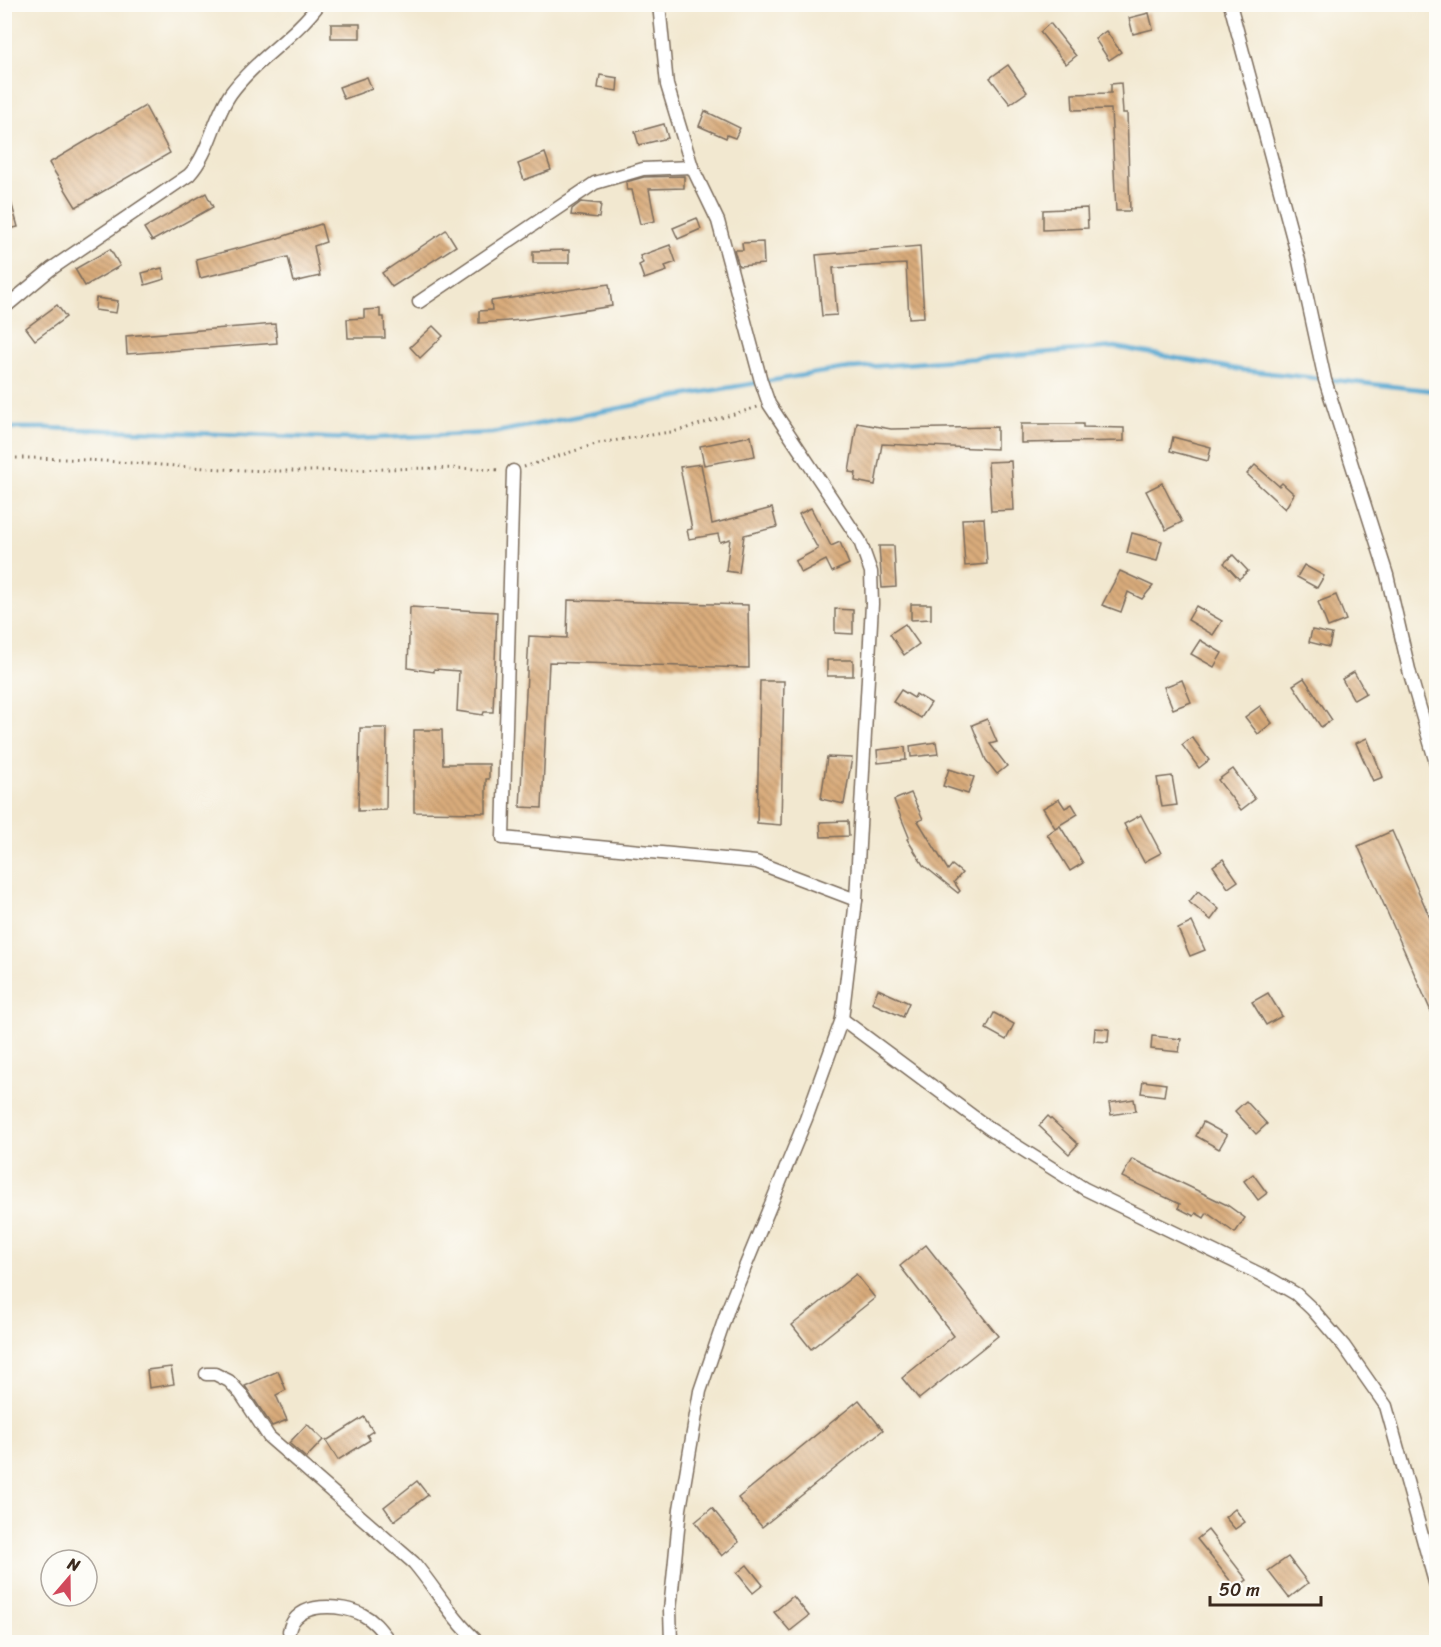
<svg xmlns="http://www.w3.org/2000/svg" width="1441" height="1647" viewBox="0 0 1441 1647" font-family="Sriracha,sans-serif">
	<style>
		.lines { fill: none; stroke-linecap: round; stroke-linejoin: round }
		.stream { stroke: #57a8d1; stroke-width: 4.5 }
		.building { fill: url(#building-back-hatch) }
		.street-casing { stroke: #7b6c5c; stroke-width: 15 }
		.path { stroke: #7b6c5c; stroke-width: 3; stroke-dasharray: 1.5 4.5; stroke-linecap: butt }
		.street { stroke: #fff; stroke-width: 12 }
	</style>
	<defs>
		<pattern id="building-back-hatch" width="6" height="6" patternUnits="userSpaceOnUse" patternTransform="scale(1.5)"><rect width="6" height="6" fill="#d9ac7c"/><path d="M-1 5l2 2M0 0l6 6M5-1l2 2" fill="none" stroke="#b18c65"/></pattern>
	</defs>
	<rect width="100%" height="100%" fill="#fdfcf7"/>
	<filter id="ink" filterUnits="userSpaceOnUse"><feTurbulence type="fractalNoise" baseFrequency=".0167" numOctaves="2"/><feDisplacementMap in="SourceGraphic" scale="12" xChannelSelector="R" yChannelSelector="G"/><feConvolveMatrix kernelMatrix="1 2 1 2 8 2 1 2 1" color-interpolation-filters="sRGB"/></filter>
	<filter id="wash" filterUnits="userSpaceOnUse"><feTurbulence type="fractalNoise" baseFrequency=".008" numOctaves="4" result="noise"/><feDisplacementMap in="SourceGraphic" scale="24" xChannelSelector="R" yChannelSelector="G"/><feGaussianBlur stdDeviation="1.35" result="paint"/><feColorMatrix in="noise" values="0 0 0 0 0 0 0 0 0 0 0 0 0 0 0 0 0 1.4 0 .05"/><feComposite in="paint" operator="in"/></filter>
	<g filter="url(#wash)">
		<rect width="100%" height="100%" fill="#f2e8d0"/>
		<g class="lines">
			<polyline class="stream" points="4,428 48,428 353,439 492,433 697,393 841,369 1115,347 1242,370 1436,391"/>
		</g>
		<g id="blocks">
			<g class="building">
				<polygon points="1149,13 1153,29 1133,34 1129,18"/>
				<polygon points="1050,23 1076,56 1066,64 1040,32"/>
				<rect x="331" y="24" width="29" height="14"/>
				<polygon points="1106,31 1121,52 1109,60 1095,39"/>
				<polygon points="1008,65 1027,92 1010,104 990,78"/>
				<polygon points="600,75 618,78 617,91 598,88"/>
				<polygon points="367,77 372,89 344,99 339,87"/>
				<polygon points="1121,83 1123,113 1127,113 1130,211 1116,211 1111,109 1073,110 1072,94 1111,93 1111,84"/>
				<polygon points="145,106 170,153 76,207 49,163"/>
				<polygon points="705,111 740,128 735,138 727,135 726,138 699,126"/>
				<polygon points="664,124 668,138 639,145 635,132"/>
				<polygon points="545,153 551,170 524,180 518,164"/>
				<polygon points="684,176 684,188 649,189 655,221 640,224 632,190 627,190 626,182 644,177"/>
				<polygon points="4,191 8,191 18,227 4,230"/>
				<polygon points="206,193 213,207 152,241 144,228"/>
				<polygon points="581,202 601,204 599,218 571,215 572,209"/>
				<polygon points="1087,208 1088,228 1043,230 1043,210"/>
				<polygon points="697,218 701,229 678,239 673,228"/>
				<polygon points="321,224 326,242 314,246 320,276 294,282 288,257 200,278 196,259 275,239"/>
				<polygon points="446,230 456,246 392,287 382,273"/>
				<polygon points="763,242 764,264 739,266 734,250 743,250 742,243"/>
				<polygon points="670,245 676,262 665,266 667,271 644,279 639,265 643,263 640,256"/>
				<polygon points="920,246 924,317 909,318 906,264 833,268 837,315 822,316 816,255"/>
				<polygon points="110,249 120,266 85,286 75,269"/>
				<polygon points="569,250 569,263 533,263 533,251"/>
				<polygon points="162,268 165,279 145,285 142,273"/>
				<polygon points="609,284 612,306 523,320 479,323 479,311 492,310 491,301"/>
				<polygon points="96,298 118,301 116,313 95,310"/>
				<polygon points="57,305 66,317 35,340 26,328"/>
				<polygon points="380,309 380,317 384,317 385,338 348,338 347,319 364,318 364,310"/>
				<polygon points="275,324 277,343 127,354 126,336"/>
				<polygon points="433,326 443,336 420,358 410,347"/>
				<polygon points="857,423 891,429 997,427 997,449 882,444 875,485 855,481 856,473 849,472"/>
				<polygon points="1021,424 1083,424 1083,427 1124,428 1124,441 1021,443"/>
				<polygon points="751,436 755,456 704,465 700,446"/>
				<polygon points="1173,437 1211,447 1208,461 1170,451"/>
				<polygon points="1011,461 1014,510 991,511 988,462"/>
				<polygon points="701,464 712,524 772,508 777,527 744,535 739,573 726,571 730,539 720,542 718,534 689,539 687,530 692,529 680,467"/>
				<polygon points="1255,465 1279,486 1282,483 1294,494 1285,509 1247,474"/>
				<polygon points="1162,483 1182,522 1166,530 1146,491"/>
				<polygon points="811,508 831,546 840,542 849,564 832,572 826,560 801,573 795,561 818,549 799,514"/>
				<polygon points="984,518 987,564 965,566 962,519"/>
				<polygon points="1132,533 1162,541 1157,561 1127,553"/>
				<polygon points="879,546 894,546 896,587 882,588"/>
				<polygon points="1233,555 1248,571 1239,579 1224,563"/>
				<polygon points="1304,565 1324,576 1317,588 1297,577"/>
				<polygon points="1120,571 1153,586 1142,599 1128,592 1121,612 1102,605"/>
				<polygon points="1336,595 1346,620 1328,627 1318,602"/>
				<polygon points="568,600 748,605 749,668 549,662 542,808 520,807 529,636 567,638"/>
				<polygon points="911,604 931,604 931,619 911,620"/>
				<polygon points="1196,606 1222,621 1213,635 1188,620"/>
				<polygon points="410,607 497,612 493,712 484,712 483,715 457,711 459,671 434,669 434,672 408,668"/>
				<polygon points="835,609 853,610 853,634 835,633"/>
				<polygon points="905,624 919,644 904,655 890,634"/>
				<polygon points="1312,630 1332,634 1329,647 1309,642"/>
				<polygon points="1200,640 1222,653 1214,667 1191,654"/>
				<rect x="827" y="660" width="26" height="16"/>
				<polygon points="1354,672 1366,693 1354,700 1342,679"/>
				<polygon points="1304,678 1332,720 1321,727 1293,685"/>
				<polygon points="1182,680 1191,702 1173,709 1164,687"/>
				<polygon points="760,681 784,681 781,825 757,823"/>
				<polygon points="901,690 914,698 916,694 931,703 921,718 893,702"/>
				<polygon points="1260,706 1272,723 1258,734 1245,717"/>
				<polygon points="987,719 997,742 990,744 1007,766 997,774 986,760 972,725"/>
				<polygon points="360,728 387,728 386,810 358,811"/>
				<polygon points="414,730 442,730 443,764 489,764 489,779 486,779 486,813 414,812"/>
				<polygon points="1192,737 1209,760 1199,768 1182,745"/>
				<polygon points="1367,738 1383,777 1373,781 1356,743"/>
				<polygon points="936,742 938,754 911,757 910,746"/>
				<polygon points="905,747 906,760 878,763 877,750"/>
				<polygon points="827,757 852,758 844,804 821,799"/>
				<polygon points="949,769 974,777 968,794 943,786"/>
				<polygon points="1233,769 1255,799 1241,810 1218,780"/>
				<polygon points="1172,776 1177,805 1162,807 1157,778"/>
				<polygon points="911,793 923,819 918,821 948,870 952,865 962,873 954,882 960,891 958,893 923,865 907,839 909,837 894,800"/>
				<polygon points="1059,799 1065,808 1072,804 1078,814 1055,828 1043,808"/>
				<polygon points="1141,815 1161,853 1144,862 1124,824"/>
				<polygon points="848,821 849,836 821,837 820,822"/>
				<polygon points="1060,826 1083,863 1070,871 1047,834"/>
				<polygon points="1392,831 1437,934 1437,1025 1358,846"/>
				<polygon points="1223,859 1238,881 1228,888 1213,866"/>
				<polygon points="1198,891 1219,909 1211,920 1189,902"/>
				<polygon points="1192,922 1205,950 1190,956 1178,929"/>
				<polygon points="878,989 909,1003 903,1017 872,1003"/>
				<polygon points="1268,993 1282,1016 1266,1025 1252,1002"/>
				<polygon points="994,1013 1014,1024 1006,1040 986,1029"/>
				<polygon points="1095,1028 1109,1029 1108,1042 1094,1041"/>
				<polygon points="1152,1036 1181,1039 1179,1052 1151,1049"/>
				<polygon points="1143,1081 1166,1084 1164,1096 1141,1093"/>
				<polygon points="1134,1099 1136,1111 1111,1115 1109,1103"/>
				<polygon points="1246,1101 1267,1124 1256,1134 1235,1111"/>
				<polygon points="1048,1116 1078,1144 1069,1154 1039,1126"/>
				<polygon points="1203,1122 1227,1135 1219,1149 1196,1136"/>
				<polygon points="1132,1159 1227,1205 1245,1218 1235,1233 1207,1213 1204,1218 1196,1213 1194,1216 1178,1208 1180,1204 1122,1177"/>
				<polygon points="1253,1174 1267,1193 1258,1200 1244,1181"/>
				<polygon points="926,1245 998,1336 919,1399 902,1378 954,1336 900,1266"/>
				<polygon points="856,1274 875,1298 811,1349 792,1325"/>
				<polygon points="171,1367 174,1384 149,1388 147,1370"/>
				<polygon points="278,1371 286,1390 276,1395 287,1420 272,1426 245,1386"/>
				<polygon points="859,1400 883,1430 762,1527 738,1498"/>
				<polygon points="364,1417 373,1431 367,1435 370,1440 338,1460 326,1441"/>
				<polygon points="307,1424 323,1440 306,1458 289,1443"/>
				<polygon points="417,1481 428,1495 394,1521 384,1507"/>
				<polygon points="712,1508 739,1542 722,1556 695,1522"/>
				<polygon points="1235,1509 1245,1522 1235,1529 1225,1517"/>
				<polygon points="1208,1530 1247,1580 1236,1588 1197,1539"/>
				<polygon points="1288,1557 1308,1583 1289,1598 1268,1571"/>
				<polygon points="747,1565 763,1585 753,1593 737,1573"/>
				<polygon points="793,1596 809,1616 790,1631 774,1612"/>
			</g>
		</g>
	</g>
	<g filter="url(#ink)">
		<use href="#blocks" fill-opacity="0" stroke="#7b6c5c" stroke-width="1.5"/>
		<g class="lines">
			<defs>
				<g id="street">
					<polyline points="659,4 667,85 692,167 718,221 761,381 769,404 860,541 871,572 872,604 856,900 842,1019 806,1119 729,1306 700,1391 680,1509 670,1610 671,1642"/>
					<polyline points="1230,4 1299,261 1325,380 1387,575 1410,674 1436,763"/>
					<polyline points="419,302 595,183 643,169 692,167"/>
					<path d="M4,308L51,269L189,175C210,153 213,118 231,93C256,59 294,38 319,4"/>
					<polyline points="513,471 503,838 756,862 856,900"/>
					<polyline points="842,1019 990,1129 1085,1189 1272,1280 1296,1294 1312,1309 1344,1346 1386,1406 1436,1586"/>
					<path d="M206,1374H215L229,1381L241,1394L269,1437L414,1563C436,1589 452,1619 478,1642"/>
					<path d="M289,1631C296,1600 342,1604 363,1615C375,1621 382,1632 390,1642"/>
				</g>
			</defs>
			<use href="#street" class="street-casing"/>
			<g class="path">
				<path d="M4,458C94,457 183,469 273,471C349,472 424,465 500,470"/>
				<polyline points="524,467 599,443 677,431 758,407"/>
			</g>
			<use href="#street" class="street"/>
		</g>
	</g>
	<rect width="1441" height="1647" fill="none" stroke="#fdfcf7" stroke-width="24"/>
	<g transform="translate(69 1578) rotate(20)"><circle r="28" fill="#fdfcf7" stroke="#afa8a0" stroke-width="1.5"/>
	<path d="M0-4.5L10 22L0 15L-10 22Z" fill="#d1495b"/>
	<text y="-9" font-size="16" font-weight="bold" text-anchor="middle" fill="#3b2a1e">N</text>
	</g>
	<path d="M1210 1596v9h111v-9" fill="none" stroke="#3b2a1e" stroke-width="3"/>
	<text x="1219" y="1596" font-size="18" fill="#3b2a1e" stroke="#fdfcf7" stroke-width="4.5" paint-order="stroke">50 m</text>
</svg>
